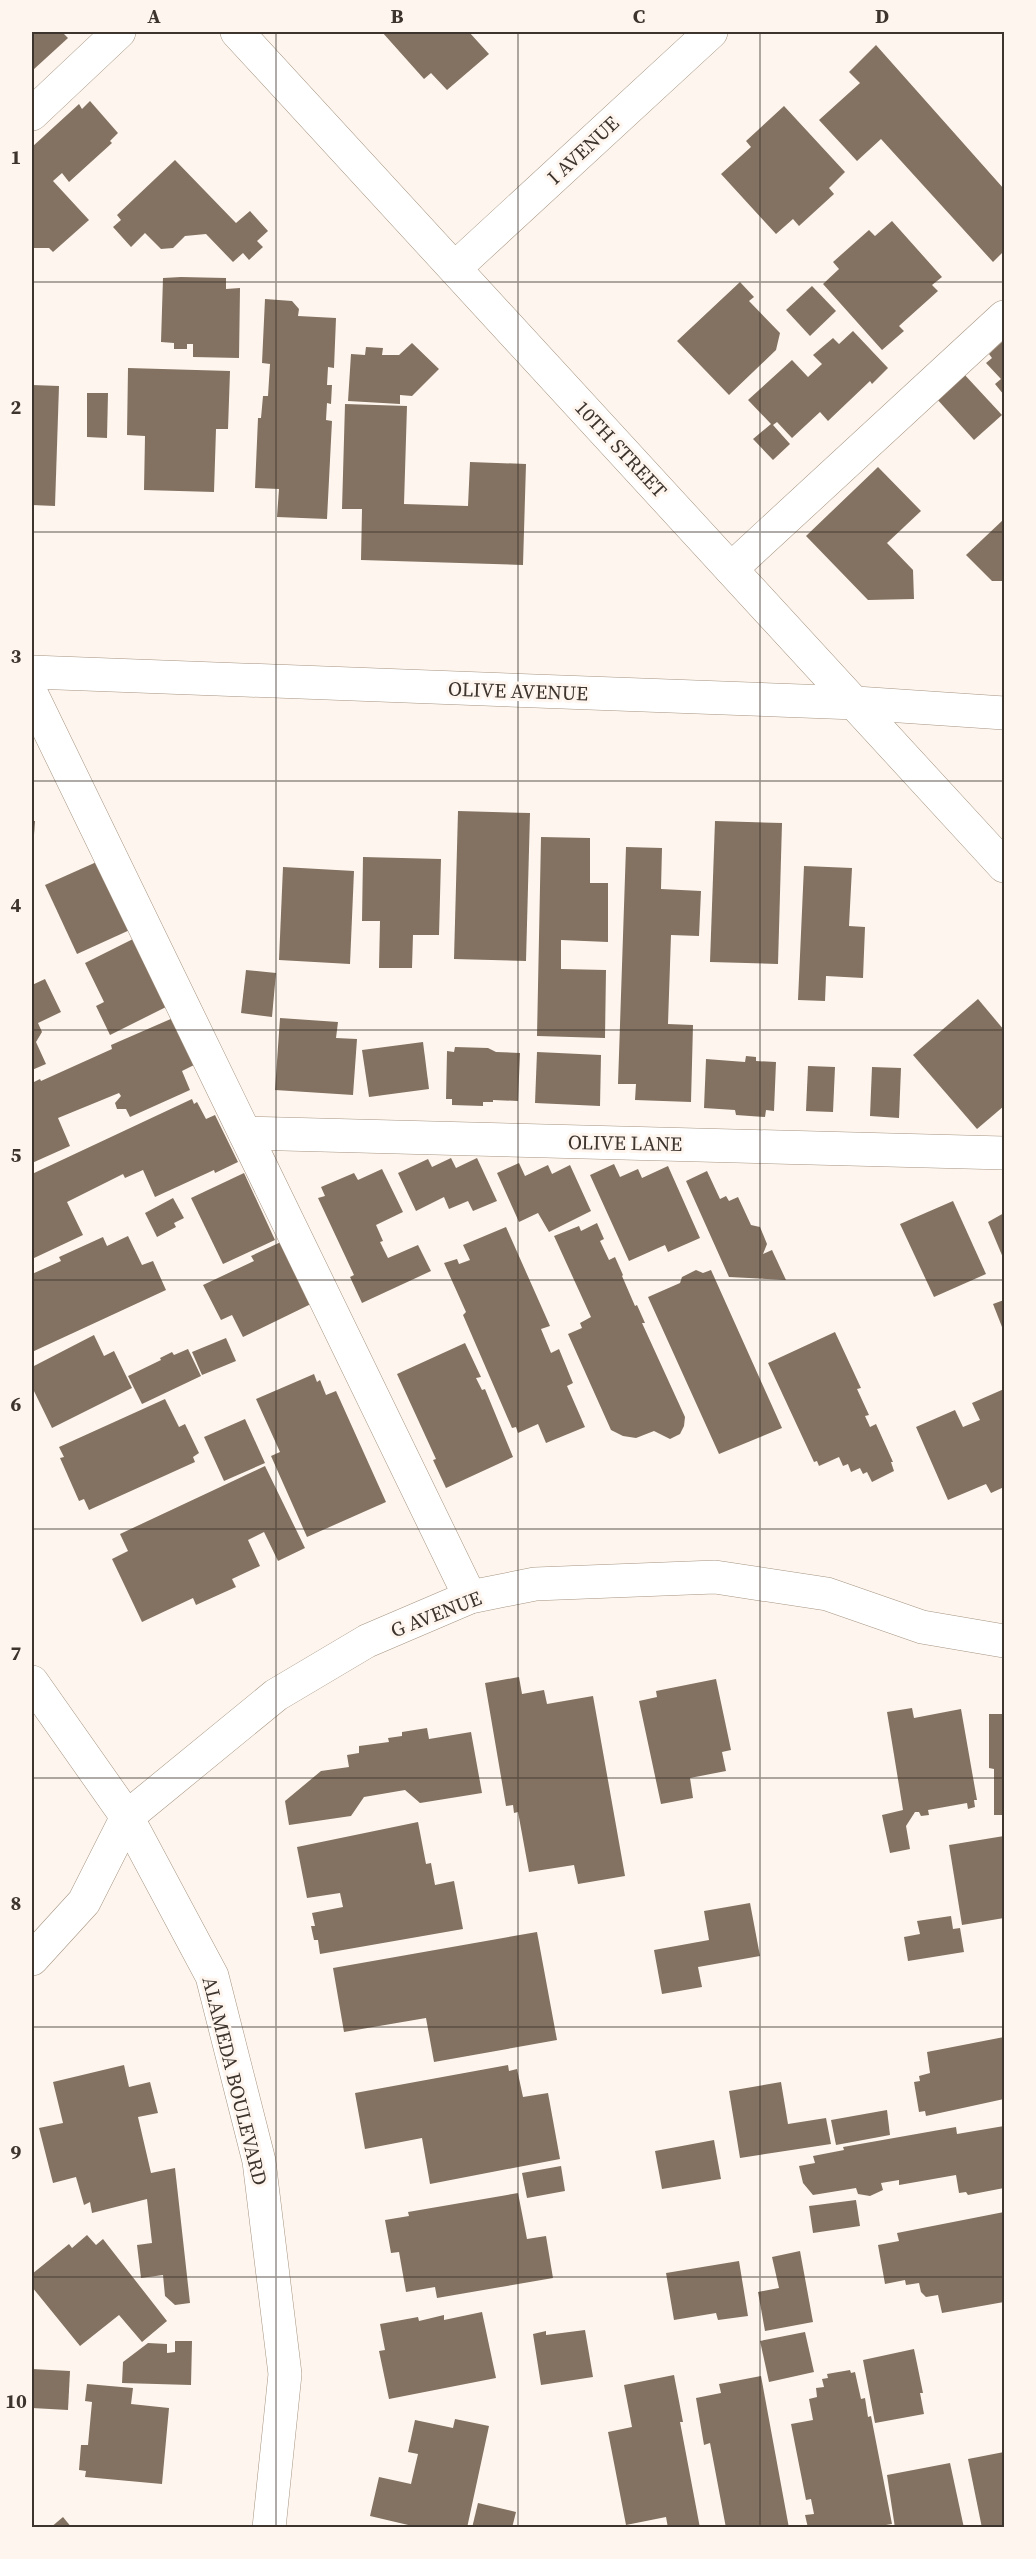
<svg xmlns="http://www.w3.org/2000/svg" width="1036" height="2559" viewBox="0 0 1036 2559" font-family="'Source Serif 4',serif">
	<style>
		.building { fill: #837261 }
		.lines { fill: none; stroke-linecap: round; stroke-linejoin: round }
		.minor-casing { stroke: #a69482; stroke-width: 34 }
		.major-casing { stroke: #a69482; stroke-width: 34 }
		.minor { stroke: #fff; stroke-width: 33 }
		.major { stroke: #fff; stroke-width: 33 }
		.grid { fill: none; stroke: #3c342d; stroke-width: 1.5; stroke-opacity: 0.55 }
		.labels { text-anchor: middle; stroke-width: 6; stroke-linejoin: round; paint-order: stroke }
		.street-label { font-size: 20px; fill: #3c342d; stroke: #fef6ee }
		.neatline { fill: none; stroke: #3c342d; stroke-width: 2 }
		.grid-label { font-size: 20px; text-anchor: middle; font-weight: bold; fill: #3c342d }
	</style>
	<rect width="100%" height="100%" fill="#fef6ee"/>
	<g class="building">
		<polygon points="32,32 62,32 68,38 33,70"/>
		<polygon points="382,32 469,32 489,54 447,90 431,73 424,79"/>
		<polygon points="876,45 1004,189 1004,251 993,262 881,139 857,161 819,120 860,83 849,72"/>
		<polygon points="90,101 118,133 110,141 112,143 69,182 62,173 53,181 89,220 53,252 49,248 32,248 32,147 79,104 82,109"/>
		<polygon points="784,106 845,172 829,188 834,194 799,226 793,219 776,234 721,174 751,147 746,141"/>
		<polygon points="175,160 236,223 250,211 268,231 257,241 263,247 249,260 243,253 233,262 206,234 185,236 173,248 161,249 145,233 131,247 113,227 121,220 117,215"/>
		<polygon points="892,221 942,277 932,285 938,291 899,326 904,331 882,350 823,284 839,269 833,262 869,230 875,236"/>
		<polygon points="181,277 226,278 226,289 240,288 239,358 193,357 193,344 187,344 187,349 174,349 174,343 161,342 163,278"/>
		<polygon points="740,282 754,297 749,301 780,333 776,350 729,395 677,341"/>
		<polygon points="812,286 836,311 810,336 786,310"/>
		<polygon points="265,299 292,301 299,309 298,316 336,318 334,368 328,367 327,385 332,385 331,404 327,403 326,420 332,421 327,519 277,517 279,489 255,488 258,418 261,418 263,396 268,396 270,364 262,363"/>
		<polygon points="853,331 888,368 872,384 870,381 828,421 820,412 792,438 777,422 773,425 790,444 773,460 753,439 771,424 748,400 792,360 808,377 822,364 813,355 833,338 839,344"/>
		<polygon points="1004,340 1004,395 995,384 1001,379 986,363 992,358 989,354"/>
		<polygon points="412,343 439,369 412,396 400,395 400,404 348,401 351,354 365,355 366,347 383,348 382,355 399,355"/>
		<polygon points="128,368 230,371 228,429 216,429 214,492 144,490 145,436 127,435"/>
		<polygon points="963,373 1002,415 974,440 936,398"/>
		<polygon points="32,385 59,386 55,506 32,505"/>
		<polygon points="87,393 108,393 107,438 87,437"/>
		<polygon points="345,404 407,406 404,504 468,506 470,462 526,464 523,565 361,560 362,509 342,509"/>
		<polygon points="878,467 921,511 887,543 913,570 914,599 868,600 806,536"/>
		<polygon points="1004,519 1004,581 992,581 966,555"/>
		<polygon points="458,811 530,813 526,961 454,959"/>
		<polygon points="32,821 35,821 33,849 32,849"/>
		<polygon points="715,821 782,823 778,964 710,962"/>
		<polygon points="541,837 590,838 590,883 608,883 608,942 561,940 561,969 606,970 605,1038 537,1036"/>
		<polygon points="626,847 662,848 661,889 701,891 699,936 671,935 668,1024 693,1025 691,1102 635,1100 636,1084 618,1084"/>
		<polygon points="363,857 441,859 439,935 413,935 412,968 379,968 380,921 362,921"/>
		<polygon points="101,860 132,929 77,954 45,885"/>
		<polygon points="804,866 852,868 849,926 865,927 863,978 826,976 825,1001 798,1000"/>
		<polygon points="283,867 354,871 350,964 279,960"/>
		<polygon points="137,937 170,1005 110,1035 96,1006 104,1002 85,963"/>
		<polygon points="246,970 276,973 272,1017 241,1013"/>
		<polygon points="45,979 61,1012 38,1023 42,1032 36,1042 46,1064 32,1070 32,985"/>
		<polygon points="978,999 1004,1030 1004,1106 977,1129 913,1055"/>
		<polygon points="173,1018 194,1065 182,1071 190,1090 130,1117 126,1109 117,1109 115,1103 121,1096 119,1093 58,1118 70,1146 32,1163 32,1083 40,1079 41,1081 112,1049 111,1045"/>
		<polygon points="280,1018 338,1022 336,1038 357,1039 353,1095 275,1090"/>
		<polygon points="423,1042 429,1089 369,1097 362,1050"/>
		<polygon points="455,1047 488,1048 496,1052 520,1053 518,1101 493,1100 493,1102 483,1102 483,1106 452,1105 452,1099 446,1099 447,1051 454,1052"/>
		<polygon points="537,1052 601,1055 600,1106 535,1103"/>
		<polygon points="746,1056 756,1057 756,1061 776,1062 774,1111 766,1110 765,1117 736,1115 735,1110 704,1108 706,1059 745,1062"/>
		<polygon points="808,1066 835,1067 833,1112 806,1111"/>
		<polygon points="872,1067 901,1068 899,1118 870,1116"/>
		<polygon points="192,1099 194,1104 197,1102 206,1119 215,1115 238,1162 215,1173 214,1170 155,1197 143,1170 125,1178 123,1174 67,1202 83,1235 32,1259 32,1174"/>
		<polygon points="451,1158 456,1168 477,1158 497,1201 473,1211 468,1201 449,1209 444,1197 416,1211 398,1173 428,1159 432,1167"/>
		<polygon points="519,1163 525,1176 548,1165 552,1174 570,1165 591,1211 549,1232 538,1213 519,1222 497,1173"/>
		<polygon points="614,1164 620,1177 638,1169 642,1178 668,1166 700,1238 668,1252 665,1245 629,1261 590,1175"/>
		<polygon points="382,1169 403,1212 376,1225 383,1241 380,1242 388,1258 418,1245 431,1271 362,1303 350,1277 354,1275 318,1198 325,1196 321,1187 354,1173 358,1180"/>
		<polygon points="707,1171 720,1199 726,1196 729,1201 738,1197 751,1225 760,1227 767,1244 763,1254 772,1250 786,1280 729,1277 686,1181"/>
		<polygon points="244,1173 275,1240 223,1264 191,1198"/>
		<polygon points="173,1198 184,1218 174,1223 176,1227 157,1237 145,1213"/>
		<polygon points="953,1201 986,1274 934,1297 900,1224"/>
		<polygon points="1004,1213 1004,1260 988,1222"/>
		<polygon points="597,1223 604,1239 600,1241 609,1260 615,1257 623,1275 622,1276 635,1306 637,1305 645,1323 642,1323 685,1417 684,1426 680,1434 670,1439 654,1431 636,1438 623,1436 611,1430 568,1334 582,1328 580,1323 591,1317 554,1236 579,1226 581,1231"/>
		<polygon points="506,1227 550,1326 541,1329 551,1353 559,1349 573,1383 567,1386 585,1427 546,1443 538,1424 518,1433 516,1427 512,1428 463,1315 466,1312 444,1263 457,1259 459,1264 470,1260 463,1245"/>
		<polygon points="128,1236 142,1265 153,1261 166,1290 32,1352 32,1274 61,1261 59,1257 103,1237 107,1246"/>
		<polygon points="283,1241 313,1303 243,1337 232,1315 221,1320 203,1285 254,1261 251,1256"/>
		<polygon points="696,1270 703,1273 711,1270 782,1428 719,1454 648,1297 680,1283 682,1277"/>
		<polygon points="1004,1300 1004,1332 993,1304"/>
		<polygon points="835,1332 861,1388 857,1389 869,1415 865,1416 870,1427 876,1424 893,1462 891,1462 894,1471 872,1482 867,1472 863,1474 860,1468 851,1472 848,1464 843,1466 839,1457 819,1466 817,1461 814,1462 768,1363"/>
		<polygon points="94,1335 104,1356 114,1351 132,1388 52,1428 32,1387 32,1367"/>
		<polygon points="226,1338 236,1361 202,1375 192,1352"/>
		<polygon points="465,1343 481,1377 476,1378 482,1390 485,1389 513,1457 446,1488 433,1460 436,1459 397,1374"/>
		<polygon points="188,1349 201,1376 142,1404 128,1376 161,1360 160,1358 172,1352 174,1355"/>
		<polygon points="314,1374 317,1382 320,1380 326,1395 336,1391 386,1502 307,1537 271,1456 280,1452 256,1399"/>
		<polygon points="1004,1389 1004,1487 991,1493 986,1484 948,1500 916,1427 955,1410 963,1427 980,1420 972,1403"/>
		<polygon points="165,1399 179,1427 185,1424 199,1453 193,1457 195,1462 89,1510 84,1499 79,1501 60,1458 64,1457 59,1447"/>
		<polygon points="245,1419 265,1463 224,1481 204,1437"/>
		<polygon points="265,1466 305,1548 278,1561 264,1532 248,1540 260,1566 232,1579 236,1587 196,1605 193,1598 142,1622 112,1559 128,1551 120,1534"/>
		<polygon points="519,1677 522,1694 544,1690 547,1704 593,1696 625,1876 578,1884 574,1865 529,1872 518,1812 514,1813 513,1805 506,1806 485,1683"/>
		<polygon points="716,1679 731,1750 722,1752 726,1771 690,1778 693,1798 661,1804 639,1701 657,1697 656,1691"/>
		<polygon points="912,1708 914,1718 961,1709 977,1800 974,1800 975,1807 968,1809 967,1803 928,1810 929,1815 921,1816 919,1812 915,1812 906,1826 910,1849 890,1853 882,1815 903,1810 887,1712"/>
		<polygon points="989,1714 1004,1714 1004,1815 994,1815 994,1769 989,1768"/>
		<polygon points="427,1728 429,1739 471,1732 482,1793 420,1803 405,1790 364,1797 351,1816 289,1825 285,1801 321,1771 349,1767 347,1755 359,1753 359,1746 389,1742 388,1738 402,1736 402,1732"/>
		<polygon points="418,1822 426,1864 431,1863 435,1885 454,1881 463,1929 320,1954 318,1940 314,1940 311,1926 315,1926 312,1913 343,1907 340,1893 307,1898 297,1847"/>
		<polygon points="1004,1836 1004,1918 962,1925 949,1845"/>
		<polygon points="750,1903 760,1956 698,1967 702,1987 662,1994 654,1950 709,1940 704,1911"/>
		<polygon points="951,1916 953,1929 960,1928 964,1952 908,1961 904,1937 920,1934 917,1921"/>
		<polygon points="537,1932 557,2040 434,2062 426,2018 344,2032 333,1968"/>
		<polygon points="1004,2037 1004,2099 926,2116 925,2111 919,2112 914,2082 920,2081 919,2076 930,2073 927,2052"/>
		<polygon points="124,2065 129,2087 150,2082 158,2113 138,2117 151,2173 175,2168 190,2303 175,2305 165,2296 163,2275 141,2278 137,2245 152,2243 147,2199 92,2213 90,2202 84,2205 76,2177 53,2183 39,2128 63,2123 53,2082"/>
		<polygon points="508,2065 509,2071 517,2069 523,2097 548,2093 560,2159 430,2184 422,2138 365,2149 355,2093"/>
		<polygon points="781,2082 788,2124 826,2118 831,2144 740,2158 729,2091"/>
		<polygon points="887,2110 890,2135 836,2145 831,2120"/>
		<polygon points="1004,2126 1004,2188 968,2195 966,2192 959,2193 956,2175 899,2185 899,2180 881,2183 883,2190 870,2196 858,2194 856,2188 813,2195 803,2183 799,2166 815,2163 813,2156 844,2150 843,2147 956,2127 957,2134"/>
		<polygon points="714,2140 721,2179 662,2189 655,2151"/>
		<polygon points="561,2166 565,2191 527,2198 522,2173"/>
		<polygon points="518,2193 527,2239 546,2236 553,2278 437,2298 435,2287 406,2292 399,2252 391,2253 385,2220 409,2216 408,2212"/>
		<polygon points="856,2200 860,2226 813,2233 809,2206"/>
		<polygon points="1004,2212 1004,2302 942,2313 938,2295 926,2297 921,2292 919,2283 906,2285 905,2280 885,2284 878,2245 899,2241 897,2233"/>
		<polygon points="87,2235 96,2245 103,2239 167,2321 142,2342 119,2315 80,2346 32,2287 32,2274 69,2244 72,2248"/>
		<polygon points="800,2251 813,2322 765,2331 758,2292 779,2288 772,2257"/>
		<polygon points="739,2261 748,2316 718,2320 716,2313 674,2320 666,2273"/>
		<polygon points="482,2312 496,2378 389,2399 379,2351 385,2350 380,2324 418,2317 419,2321 444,2315 444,2320"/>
		<polygon points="585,2330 593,2377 541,2385 533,2334 546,2331 546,2335"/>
		<polygon points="805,2332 814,2372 769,2382 760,2341"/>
		<polygon points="175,2341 192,2341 191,2385 122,2383 123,2362 148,2343 167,2344 167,2353 175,2352"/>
		<polygon points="914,2349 923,2393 920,2393 924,2414 875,2423 863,2360"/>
		<polygon points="32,2369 70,2371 68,2410 32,2408"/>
		<polygon points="850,2370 851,2373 855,2372 861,2399 865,2398 868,2417 871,2416 892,2524 886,2525 887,2528 808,2528 805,2515 814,2514 811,2499 806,2500 791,2424 813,2420 809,2399 817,2397 816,2388 824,2387 822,2379 828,2378 827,2374"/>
		<polygon points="674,2375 683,2422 680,2422 700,2528 668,2528 666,2517 626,2525 608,2432 632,2427 624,2385"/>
		<polygon points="761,2376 789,2528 726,2528 710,2443 704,2445 696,2398 721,2393 719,2384"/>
		<polygon points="87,2384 133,2388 131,2404 169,2408 162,2484 85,2477 86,2471 79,2470 81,2445 88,2445 92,2402 85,2401"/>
		<polygon points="455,2419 489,2426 467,2528 421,2528 370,2516 379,2477 411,2484 418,2454 408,2452 415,2420 453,2428"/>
		<polygon points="1004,2452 1004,2528 982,2528 968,2459"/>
		<polygon points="950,2463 964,2528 895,2528 887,2475"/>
		<polygon points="478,2503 516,2512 512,2528 472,2528"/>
		<polygon points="63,2517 72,2528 50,2528"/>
	</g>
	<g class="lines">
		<defs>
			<g id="minor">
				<polyline points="237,32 1004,866"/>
				<polyline points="32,114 119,32"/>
				<polyline points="455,268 711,32"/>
				<polyline points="731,569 1004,317"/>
				<polyline points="32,672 856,703 1004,713"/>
				<polyline points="32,695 470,1597"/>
				<polyline points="245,1133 1004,1153"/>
				<polyline points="32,1959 84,1902 127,1817 276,1695 367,1641 470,1597 535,1584 715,1577 827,1594 922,1627 1004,1641"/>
			</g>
			<polyline id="major" points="32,1682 127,1817 212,1976 259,2161 285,2374 269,2528"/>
		</defs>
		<use href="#minor" class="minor-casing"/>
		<use href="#major" class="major-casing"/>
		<use href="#minor" class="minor"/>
		<use href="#major" class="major"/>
	</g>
	<path class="grid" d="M276,32V2528M518,32V2528M760,32V2528M32,282H1004M32,532H1004M32,781H1004M32,1030H1004M32,1280H1004M32,1529H1004M32,1778H1004M32,2027H1004M32,2277H1004"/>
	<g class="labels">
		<g class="street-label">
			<text transform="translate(583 150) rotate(-43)" y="7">I AVENUE</text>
			<text transform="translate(621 449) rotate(47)" y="7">10TH STREET</text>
			<text transform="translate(518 691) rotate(2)" y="7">OLIVE AVENUE</text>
			<text transform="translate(625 1143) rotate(1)" y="7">OLIVE LANE</text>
			<text transform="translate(436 1614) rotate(-21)" y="7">G AVENUE</text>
			<text transform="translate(235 2081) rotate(76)" y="7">ALAMEDA BOULEVARD</text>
		</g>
	</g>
	<rect width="1036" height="2559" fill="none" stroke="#fef6ee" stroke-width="66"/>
	<rect x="33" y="33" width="970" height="2493" class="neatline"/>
	<g class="grid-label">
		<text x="154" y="23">A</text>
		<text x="397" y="23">B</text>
		<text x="639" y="23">C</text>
		<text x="882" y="23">D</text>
		<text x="16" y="164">1</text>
		<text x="16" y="414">2</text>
		<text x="16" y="663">3</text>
		<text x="16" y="912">4</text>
		<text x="16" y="1162">5</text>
		<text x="16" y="1411">6</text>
		<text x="16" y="1660">7</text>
		<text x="16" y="1910">8</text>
		<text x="16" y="2159">9</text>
		<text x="16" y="2408">10</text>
	</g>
</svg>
